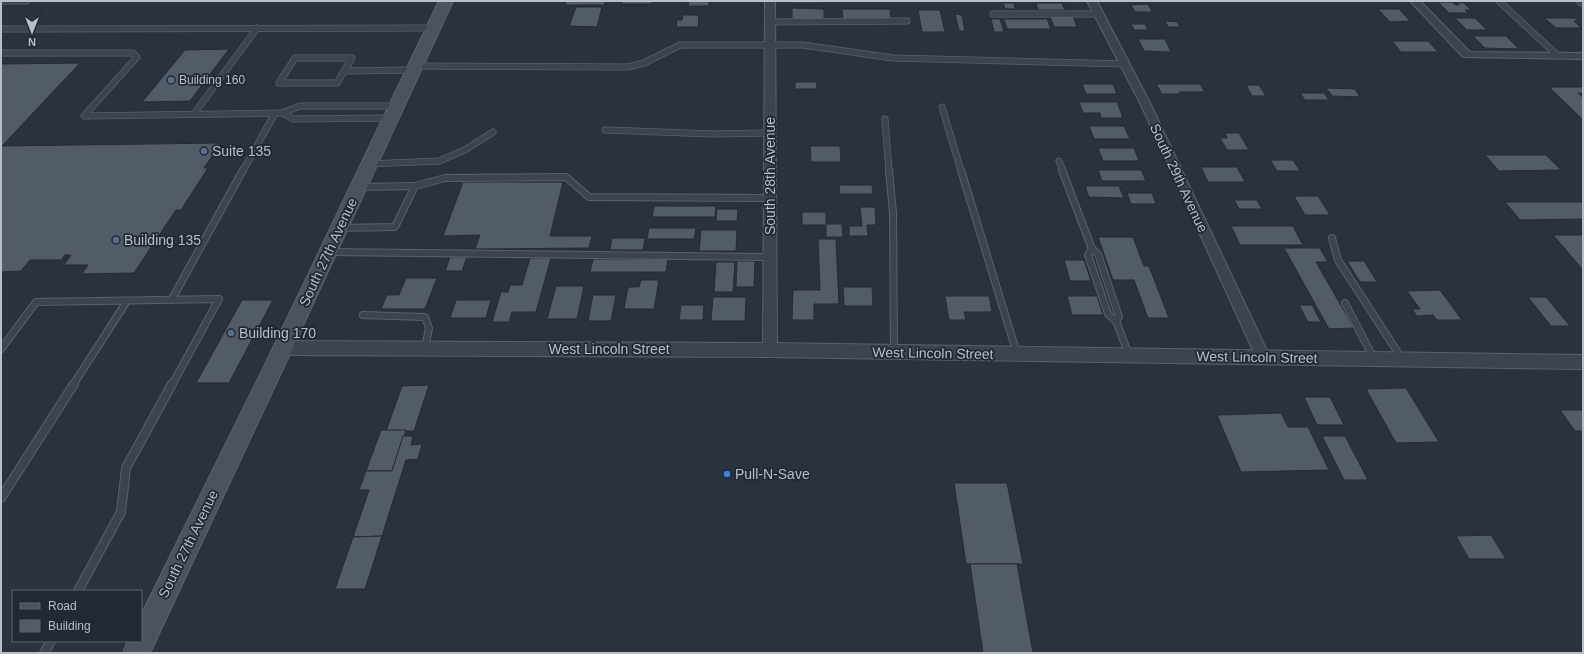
<svg xmlns="http://www.w3.org/2000/svg" width="1584" height="654" viewBox="0 0 1584 654" font-family="Arial,sans-serif">
	<style>
		.building { fill: #525b68; stroke: #232b35 }
		.lines { fill: none; stroke-linecap: round; stroke-linejoin: round }
		.service-far2-casing { stroke: #5a626c; stroke-width: 7 }
		.service-far1-casing { stroke: #5a626c; stroke-width: 8 }
		.service-casing { stroke: #5a626c; stroke-width: 10 }
		.minor-casing { stroke: #5a626c; stroke-width: 2 }
		.tertiary-casing { stroke: #5a626c; stroke-width: 2 }
		.secondary-casing { stroke: #5a626c; stroke-width: 2 }
		.service-far2 { stroke: #3c444e; stroke-width: 5.5 }
		.service-far1 { stroke: #3c444e; stroke-width: 6 }
		.service { stroke: #3c444e; stroke-width: 8 }
		.minor { fill: #3c444e; fill-rule: evenodd }
		.tertiary { fill: #3c444e; fill-rule: evenodd }
		.secondary { fill: #4b5361; fill-rule: evenodd }
		.service-dot { fill: #5c6f8a; stroke: #212933; stroke-width: 1.5 }
		.shop-dot { fill: #3f7fe0; stroke: #212933; stroke-width: 1.5 }
		.labels { text-anchor: middle; stroke-width: 3.5; stroke-linejoin: round; paint-order: stroke }
		.far-poi-label { font-size: 12px; fill: #b9bfc9; stroke: #212933; text-anchor: start }
		.poi-label { font-size: 14px; fill: #b9bfc9; stroke: #212933; text-anchor: start }
		.street-label { font-size: 14px; fill: #b9bfc9; stroke: #212933 }
	</style>
	<rect width="100%" height="100%" fill="#29323e"/>
	<g class="building">
		<polygon points="566,1 606,1 604,5 565,5"/>
		<rect x="622" y="1" width="30" height="3"/>
		<polygon points="689,1 709,1 709,6 688,6"/>
		<rect x="790" y="1" width="33" height="2"/>
		<polygon points="1438,2 1452,2 1456,5 1459,5 1457,3 1464,3 1471,10 1465,10 1469,13 1449,13"/>
		<polygon points="1003,3 1014,3 1015,9 1005,9"/>
		<polygon points="1036,3 1062,3 1065,10 1038,10"/>
		<polygon points="1148,4 1152,12 1135,12 1131,5"/>
		<polygon points="576,7 602,7 597,27 569,26"/>
		<polygon points="792,8 824,9 824,19 792,19"/>
		<polygon points="842,9 890,9 891,19 843,19"/>
		<polygon points="1378,9 1399,9 1410,21 1390,22"/>
		<polygon points="918,10 940,10 945,32 922,32"/>
		<polygon points="955,14 962,15 965,31 959,31"/>
		<polygon points="683,15 699,15 698,27 676,27 677,20 682,20"/>
		<polygon points="1050,16 1073,16 1077,27 1054,27"/>
		<polygon points="1455,18 1475,18 1487,30 1467,30"/>
		<polygon points="1544,18 1575,18 1579,21 1574,21 1581,28 1556,28"/>
		<polygon points="991,19 1000,19 1004,32 994,32"/>
		<polygon points="1004,19 1047,19 1051,29 1007,29"/>
		<polygon points="1165,21 1177,22 1180,27 1168,27"/>
		<polygon points="1131,24 1145,24 1148,30 1134,30"/>
		<polygon points="1473,36 1506,36 1519,49 1485,48"/>
		<polygon points="1138,39 1165,39 1171,52 1144,51"/>
		<polygon points="1392,41 1428,41 1438,52 1401,52"/>
		<polygon points="229,49 190,101 142,102 185,50"/>
		<polygon points="80,63 2,146 221,143 204,168 208,168 181,210 176,210 134,273 82,274 88,265 64,265 71,255 65,255 61,260 30,260 21,271 1,272 1,64"/>
		<polygon points="795,82 816,82 817,89 795,89"/>
		<polygon points="1082,84 1113,84 1117,94 1086,94"/>
		<polygon points="1156,84 1200,84 1205,92 1179,92 1181,94 1162,94"/>
		<polygon points="1246,85 1259,85 1266,96 1252,96"/>
		<polygon points="1549,87 1583,87 1583,93 1578,93 1583,98 1583,120"/>
		<polygon points="1326,88 1355,89 1360,97 1332,96"/>
		<polygon points="1300,93 1324,93 1329,100 1305,100"/>
		<polygon points="1079,102 1117,102 1123,118 1101,118 1100,113 1083,113"/>
		<polygon points="1089,126 1124,126 1130,139 1094,139"/>
		<polygon points="1225,133 1239,133 1249,150 1227,150 1220,138 1227,138"/>
		<polygon points="810,146 840,146 841,162 811,162"/>
		<polygon points="1098,148 1134,148 1139,161 1103,161"/>
		<polygon points="1485,155 1546,155 1561,170 1499,171"/>
		<polygon points="1270,160 1293,160 1300,171 1277,171"/>
		<polygon points="1201,167 1237,167 1245,182 1208,182"/>
		<polygon points="1098,170 1141,170 1146,181 1102,181"/>
		<polygon points="463,182 563,182 550,236 592,236 589,248 475,249 480,235 443,236"/>
		<polygon points="839,185 872,185 873,194 840,194"/>
		<polygon points="1085,186 1119,186 1124,198 1089,197"/>
		<polygon points="1127,193 1152,193 1156,204 1131,204"/>
		<polygon points="1294,196 1318,196 1330,215 1305,215"/>
		<polygon points="1234,200 1257,200 1262,209 1239,209"/>
		<polygon points="1505,202 1583,202 1583,219 1520,220"/>
		<polygon points="654,206 716,206 715,217 652,217"/>
		<polygon points="860,207 875,207 876,225 867,225 868,236 849,236 849,226 862,226"/>
		<polygon points="717,209 738,209 737,221 716,221"/>
		<polygon points="802,212 826,212 826,224 842,224 843,237 826,237 826,225 802,225"/>
		<polygon points="1231,226 1293,226 1303,245 1240,245"/>
		<polygon points="649,228 696,228 694,239 647,239"/>
		<polygon points="701,230 737,230 736,251 699,251"/>
		<polygon points="1553,235 1583,235 1583,270"/>
		<polygon points="1098,237 1133,237 1144,266 1149,266 1169,318 1148,318 1134,280 1113,280"/>
		<polygon points="612,238 645,238 643,250 610,250"/>
		<polygon points="818,239 836,239 839,304 814,304 814,320 792,320 793,290 820,290"/>
		<polygon points="1284,248 1320,248 1328,262 1316,262 1354,328 1329,329"/>
		<polygon points="450,257 467,257 462,271 445,271"/>
		<polygon points="530,258 551,258 536,312 512,312 509,322 492,322 501,292 508,292 510,285 522,285"/>
		<polygon points="593,259 668,259 666,272 590,272"/>
		<polygon points="1064,260 1084,260 1091,281 1070,281"/>
		<polygon points="737,261 755,261 754,287 736,287"/>
		<polygon points="1347,261 1364,261 1377,282 1360,282"/>
		<polygon points="716,262 735,262 733,292 714,292"/>
		<polygon points="406,278 437,278 425,309 381,309 387,295 399,295"/>
		<polygon points="641,280 659,280 654,309 624,309 628,287 639,287"/>
		<polygon points="556,286 584,286 577,319 547,319"/>
		<polygon points="843,287 872,287 873,306 844,306"/>
		<polygon points="1440,290 1462,320 1437,320 1433,315 1417,316 1412,309 1420,309 1407,291"/>
		<polygon points="593,295 616,295 611,321 588,321"/>
		<polygon points="945,296 989,296 992,312 964,312 966,320 949,320"/>
		<polygon points="1067,296 1097,296 1103,315 1072,315"/>
		<polygon points="713,297 746,297 745,321 711,321"/>
		<polygon points="1528,297 1546,297 1570,326 1551,326"/>
		<polygon points="242,300 273,300 229,383 196,383"/>
		<polygon points="456,300 491,300 486,318 450,318"/>
		<polygon points="681,305 704,305 703,320 679,320"/>
		<polygon points="1299,305 1312,305 1321,322 1308,322"/>
		<polygon points="429,385 414,431 386,431 402,386"/>
		<polygon points="1406,388 1439,442 1396,443 1366,389"/>
		<polygon points="1304,397 1330,397 1344,425 1317,425"/>
		<polygon points="1560,410 1583,410 1583,431 1575,431"/>
		<polygon points="1281,413 1288,427 1308,427 1329,470 1241,472 1217,415"/>
		<polygon points="381,430 406,430 392,471 366,471"/>
		<polygon points="403,436 413,436 411,445 422,444 418,459 406,460 382,536 353,537 369,490 359,490 366,471 392,471"/>
		<polygon points="1322,436 1345,436 1368,480 1344,480"/>
		<polygon points="954,483 1007,483 1023,564 966,564"/>
		<polygon points="1491,535 1506,559 1469,559 1456,536"/>
		<polygon points="382,536 365,589 335,589 353,537"/>
		<polygon points="970,564 1017,564 1033,653 983,653"/>
	</g>
	<g class="lines">
		<defs>
			<g id="service-far2">
				<polyline points="1,1 26,1"/>
				<polyline points="1499,1 1558,56"/>
				<polyline points="993,14 1099,14"/>
				<polyline points="770,22 907,21"/>
				<polyline points="1,29 433,28"/>
				<polyline points="1,53 133,53 137,57 84,116 282,113 300,106 396,106"/>
				<polygon points="295,58 352,58 337,83 279,83"/>
				<polyline points="415,66 628,67 644,63 680,45 803,45 893,58 1125,64"/>
				<polyline points="345,71 413,70"/>
				<polyline points="942,107 961,171"/>
				<polyline points="282,113 293,119 391,118"/>
				<polyline points="194,114 257,28"/>
				<polyline points="885,119 889,171"/>
				<polyline points="605,130 714,134 770,133"/>
				<polyline points="1059,161 1063,171"/>
				<polyline points="369,164 439,161 465,150 493,132"/>
				<polyline points="243,171 275,113"/>
			</g>
			<g id="service-far1">
				<polyline points="889,170 893,213 894,352"/>
				<polyline points="961,170 1017,354"/>
				<polyline points="1062,170 1092,249"/>
				<polyline points="359,187 415,186"/>
				<polyline points="340,228 395,227 415,186 445,178 566,177 589,197 770,198"/>
				<polyline points="1332,238 1338,260 1402,359"/>
				<polygon points="1092,249 1098,254 1119,317 1116,321 1108,314 1088,255"/>
				<polyline points="328,252 770,257"/>
				<polyline points="172,299 243,170"/>
				<polyline points="1345,303 1374,359"/>
				<polyline points="363,315 425,317 429,328 425,348"/>
				<polyline points="1116,321 1129,355"/>
				<polyline points="1,349 36,302 219,299 172,385"/>
				<polyline points="73,385 127,301"/>
			</g>
			<g id="service">
				<polyline points="1,498 74,384"/>
				<polyline points="78,591 121,512 126,468 172,384"/>
				<polyline points="44,653 51,641"/>
			</g>
			<g id="minor">
				<polygon points="765,1 775,1 777,350 775,354 770,356 765,354 763,350"/>
				<polygon points="1087,1 1097,1 1151,105 1270,357 1268,361 1263,363 1258,361 1256,357 1141,105"/>
				<polygon points="1410,1 1420,1 1470,52 1583,53 1583,59 1463,57"/>
				<polygon points="1576,1 1583,1 1583,6 1580,5"/>
			</g>
			<polygon id="tertiary" points="282,341 770,343 1583,355 1583,369 770,357 282,355 276,353 273,348 276,343"/>
			<polygon id="secondary" points="439,1 453,1 281,373 150,653 123,653 128,641 141,641 141,615 261,373"/>
		</defs>
		<use href="#service-far2" class="service-far2-casing"/>
		<use href="#service-far1" class="service-far1-casing"/>
		<use href="#service" class="service-casing"/>
		<use href="#minor" class="minor-casing"/>
		<use href="#tertiary" class="tertiary-casing"/>
		<use href="#secondary" class="secondary-casing"/>
		<use href="#service-far2" class="service-far2"/>
		<use href="#service-far1" class="service-far1"/>
		<use href="#service" class="service"/>
		<use href="#minor" class="minor"/>
		<use href="#tertiary" class="tertiary"/>
		<use href="#secondary" class="secondary"/>
	</g>
	<g class="service-dot">
		<circle cx="171" cy="80" r="4"/>
		<circle cx="204" cy="151" r="4"/>
		<circle cx="116" cy="240" r="4"/>
		<circle cx="231" cy="333" r="4"/>
	</g>
	<circle class="shop-dot" cx="727" cy="474" r="4"/>
	<g class="labels">
		<g class="far-poi-label">
			<text x="179" y="84">Building 160</text>
		</g>
		<g class="poi-label">
			<text x="212" y="156">Suite 135</text>
			<text x="124" y="245">Building 135</text>
			<text x="239" y="338">Building 170</text>
			<text x="735" y="479">Pull-N-Save</text>
		</g>
		<g class="street-label">
			<text transform="translate(770 176) rotate(-90)" y="5">South 28th Avenue</text>
			<text transform="translate(1179 178) rotate(65)" y="5">South 29th Avenue</text>
			<text transform="translate(328 252) rotate(-65)" y="5">South 27th Avenue</text>
			<text x="609" y="354">West Lincoln Street</text>
			<text transform="translate(933 353) rotate(1)" y="5">West Lincoln Street</text>
			<text transform="translate(1257 357) rotate(1)" y="5">West Lincoln Street</text>
			<text transform="translate(188 544) rotate(-64)" y="5">South 27th Avenue</text>
		</g>
	</g>
	<rect width="1584" height="654" fill="none" stroke="#b9bfc9" stroke-width="4"/>
	<rect x="12" y="590" width="130" height="52" fill="#212933" stroke="#5e656f"/>
	<rect x="20" y="603" width="20" height="6" fill="#4b5361" stroke="#5e656f"/>
	<text x="48" y="610" font-size="12" fill="#b9bfc9">Road</text>
	<rect x="20" y="620" width="20" height="12" fill="#525b68" stroke="#5e656f"/>
	<text x="48" y="630" font-size="12" fill="#b9bfc9">Building</text>
	<g transform="translate(32 32) rotate(180)" stroke="#212933" stroke-width="3" paint-order="stroke">
	<path d="M0-3L7 15L0 10L-7 15Z" fill="#b9bfc9"/>
	<text y="-6" font-size="11" font-weight="bold" text-anchor="middle" fill="#b9bfc9">N</text>
	</g>
</svg>
